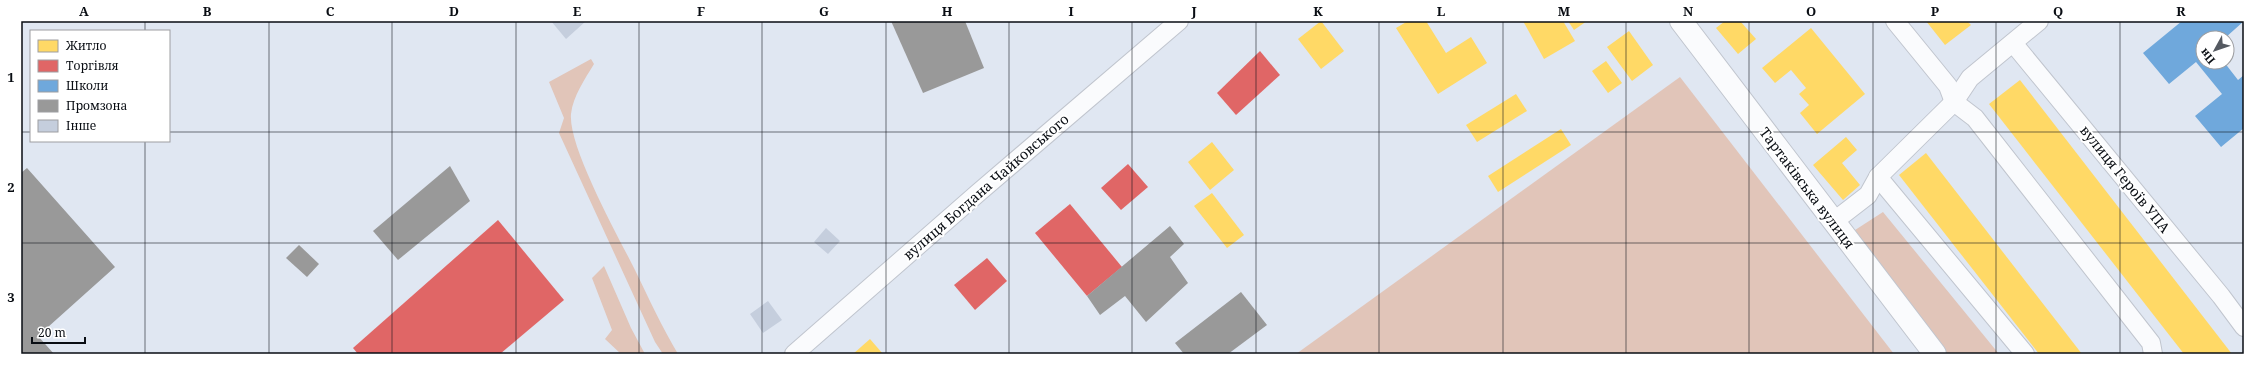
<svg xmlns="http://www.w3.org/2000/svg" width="2265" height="375" viewBox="0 0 2265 375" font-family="'Noto Serif',serif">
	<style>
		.green { fill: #e1c5b9 }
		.homes { fill: #ffd966 }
		.shops { fill: #e06666 }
		.schools { fill: #6fa8dc }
		.industry { fill: #999 }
		.building { fill: #c5cedd }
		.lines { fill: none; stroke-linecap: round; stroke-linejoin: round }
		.minor-casing { stroke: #c0c5ce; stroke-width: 20 }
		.tertiary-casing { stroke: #c0c5ce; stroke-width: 24 }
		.minor { stroke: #fafbfd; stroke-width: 18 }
		.tertiary { stroke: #fafbfd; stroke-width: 22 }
		.grid { fill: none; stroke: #090d13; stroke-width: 1; stroke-opacity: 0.55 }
		.labels { text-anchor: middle; stroke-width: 4; stroke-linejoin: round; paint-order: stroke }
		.street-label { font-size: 14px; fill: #090d13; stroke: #fff }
		.neatline { fill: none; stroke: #090d13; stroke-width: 1.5 }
		.grid-label { font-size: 13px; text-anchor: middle; font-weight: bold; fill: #090d13 }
	</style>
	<rect width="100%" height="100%" fill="#e0e7f2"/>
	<g class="green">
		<path d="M591,59L594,64C585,79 573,96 571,114C568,147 619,238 635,270C649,299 662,327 678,354H663L655,342L559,133L564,118L549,82Z"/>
		<polygon points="1680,77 1894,354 1296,354"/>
		<polygon points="1883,212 1999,354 1946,354 1852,232"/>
		<polygon points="604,266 631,328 645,354 621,354 605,339 612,330 592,278"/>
	</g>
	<g class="homes">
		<polygon points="1321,21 1344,51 1321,69 1298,39"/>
		<polygon points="1408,21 1426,21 1446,53 1471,37 1487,63 1438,94 1396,28"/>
		<polygon points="1523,21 1563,21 1575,41 1544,59"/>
		<polygon points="1568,21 1587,21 1574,30"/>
		<polygon points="1725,21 1740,21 1756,39 1738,54 1716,28"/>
		<polygon points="1926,21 1967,21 1971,25 1945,45"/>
		<polygon points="1811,28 1865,94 1817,134 1800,113 1809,105 1799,94 1806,88 1791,70 1775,83 1762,68"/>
		<polygon points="1629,31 1653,65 1632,81 1607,47"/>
		<polygon points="1606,61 1622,83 1608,93 1592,71"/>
		<polygon points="2020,80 2232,354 2184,354 1989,104"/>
		<polygon points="1516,94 1527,111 1477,142 1466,125"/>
		<polygon points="1561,129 1571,145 1498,192 1488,176"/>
		<polygon points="1846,137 1857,150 1842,163 1860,185 1843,200 1813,165"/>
		<polygon points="1212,142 1234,170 1210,190 1188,162"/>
		<polygon points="1926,153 2082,354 2039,354 1899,175"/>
		<polygon points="1212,193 1244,235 1227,248 1194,206"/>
		<polygon points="870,339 883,354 853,354"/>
	</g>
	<g class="shops">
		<polygon points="1260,51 1280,75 1236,115 1217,93"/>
		<polygon points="1128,164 1148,187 1121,210 1101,188"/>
		<polygon points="1070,204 1122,267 1087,296 1035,233"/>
		<polygon points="498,220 564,300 500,354 358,354 353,348"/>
		<polygon points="987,258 1007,281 975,310 954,285"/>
	</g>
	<polygon class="schools" points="2182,21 2244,21 2225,38 2203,38 2203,62 2224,62 2238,80 2244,75 2244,128 2221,147 2195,116 2222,94 2196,62 2169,84 2143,53"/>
	<g class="industry">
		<polygon points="891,21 965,21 984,68 923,93"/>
		<polygon points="450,166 470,201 398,260 373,231"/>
		<polygon points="27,168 115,267 38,336 54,354 21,354 21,173"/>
		<polygon points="1170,226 1184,244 1170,257 1188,283 1146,322 1125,296 1100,315 1087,296"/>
		<polygon points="299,245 319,264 307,277 286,258"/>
		<polygon points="1241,292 1267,325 1228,354 1184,354 1175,343"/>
	</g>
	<g class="building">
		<polygon points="551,21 586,21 566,39"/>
		<polygon points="826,228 840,241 828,254 814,242"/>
		<polygon points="768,301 782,320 763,333 750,314"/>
	</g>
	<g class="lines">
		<defs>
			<g id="minor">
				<polyline points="1895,21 1948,86 1954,102 1975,118 2151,343 2153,354"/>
				<polyline points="2013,43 2221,296 2244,327"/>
				<polyline points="1878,177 2025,354"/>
				<polyline points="1833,222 1868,195 1878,177 1954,102 1970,78 2039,21"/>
				<polyline points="794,354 978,193 1179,21"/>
			</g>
			<polyline id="tertiary" points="1681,21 1935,354"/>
		</defs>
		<use href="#minor" class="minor-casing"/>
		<use href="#tertiary" class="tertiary-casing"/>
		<use href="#minor" class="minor"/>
		<use href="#tertiary" class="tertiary"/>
	</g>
	<path class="grid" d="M145,21V31M269,21V354M392,21V354M516,21V354M639,21V354M762,21V354M886,21V354M1009,21V354M1132,21V354M1256,21V354M1379,21V354M1503,21V354M1626,21V354M1749,21V354M1873,21V354M1996,21V354M2120,21V354M21,132H31M169,132H2244M145,141V354M21,243H2244"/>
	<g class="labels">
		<g class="street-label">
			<text transform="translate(2125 179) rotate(51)" y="5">вулиця Героїв УПА</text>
			<text transform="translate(986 187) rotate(-41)" y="5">вулиця Богдана Чайковського</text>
			<text transform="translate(1807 188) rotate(53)" y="5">Тартаківська вулиця</text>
		</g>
	</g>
	<rect width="2265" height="375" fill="none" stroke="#ffffff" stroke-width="44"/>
	<rect x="30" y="30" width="140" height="112" fill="#ffffff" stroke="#9d9ea1"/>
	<rect x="38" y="40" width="20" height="12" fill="#ffd966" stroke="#9d9ea1"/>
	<text x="66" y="50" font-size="12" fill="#090d13">Житло</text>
	<rect x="38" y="60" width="20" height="12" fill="#e06666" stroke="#9d9ea1"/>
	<text x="66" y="70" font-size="12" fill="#090d13">Торгівля</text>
	<rect x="38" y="80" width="20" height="12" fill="#6fa8dc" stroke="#9d9ea1"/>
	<text x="66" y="90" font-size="12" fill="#090d13">Школи</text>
	<rect x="38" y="100" width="20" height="12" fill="#999999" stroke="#9d9ea1"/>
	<text x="66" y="110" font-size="12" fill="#090d13">Промзона</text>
	<rect x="38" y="120" width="20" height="12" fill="#c5cedd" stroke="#9d9ea1"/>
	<text x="66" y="130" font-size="12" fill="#090d13">Інше</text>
	<g transform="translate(2215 50) rotate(230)"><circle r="19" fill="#ffffff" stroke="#9d9ea1"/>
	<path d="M0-3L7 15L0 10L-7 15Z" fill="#545961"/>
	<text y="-6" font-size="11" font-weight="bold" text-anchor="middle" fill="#090d13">Пн</text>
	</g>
	<path d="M32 337v6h53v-6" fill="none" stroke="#090d13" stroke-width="2"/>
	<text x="38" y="337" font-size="12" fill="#090d13" stroke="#ffffff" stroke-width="3" paint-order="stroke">20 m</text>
	<rect x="22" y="22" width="2221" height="331" class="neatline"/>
	<g class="grid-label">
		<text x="84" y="16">A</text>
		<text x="207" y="16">B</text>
		<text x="330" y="16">C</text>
		<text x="454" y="16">D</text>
		<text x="577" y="16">E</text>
		<text x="701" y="16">F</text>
		<text x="824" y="16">G</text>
		<text x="947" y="16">H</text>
		<text x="1071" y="16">I</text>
		<text x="1194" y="16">J</text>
		<text x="1318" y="16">K</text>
		<text x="1441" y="16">L</text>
		<text x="1564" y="16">M</text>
		<text x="1688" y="16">N</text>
		<text x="1811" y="16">O</text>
		<text x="1935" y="16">P</text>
		<text x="2058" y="16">Q</text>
		<text x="2181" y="16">R</text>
		<text x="11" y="82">1</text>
		<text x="11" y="192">2</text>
		<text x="11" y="302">3</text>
	</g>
</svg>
